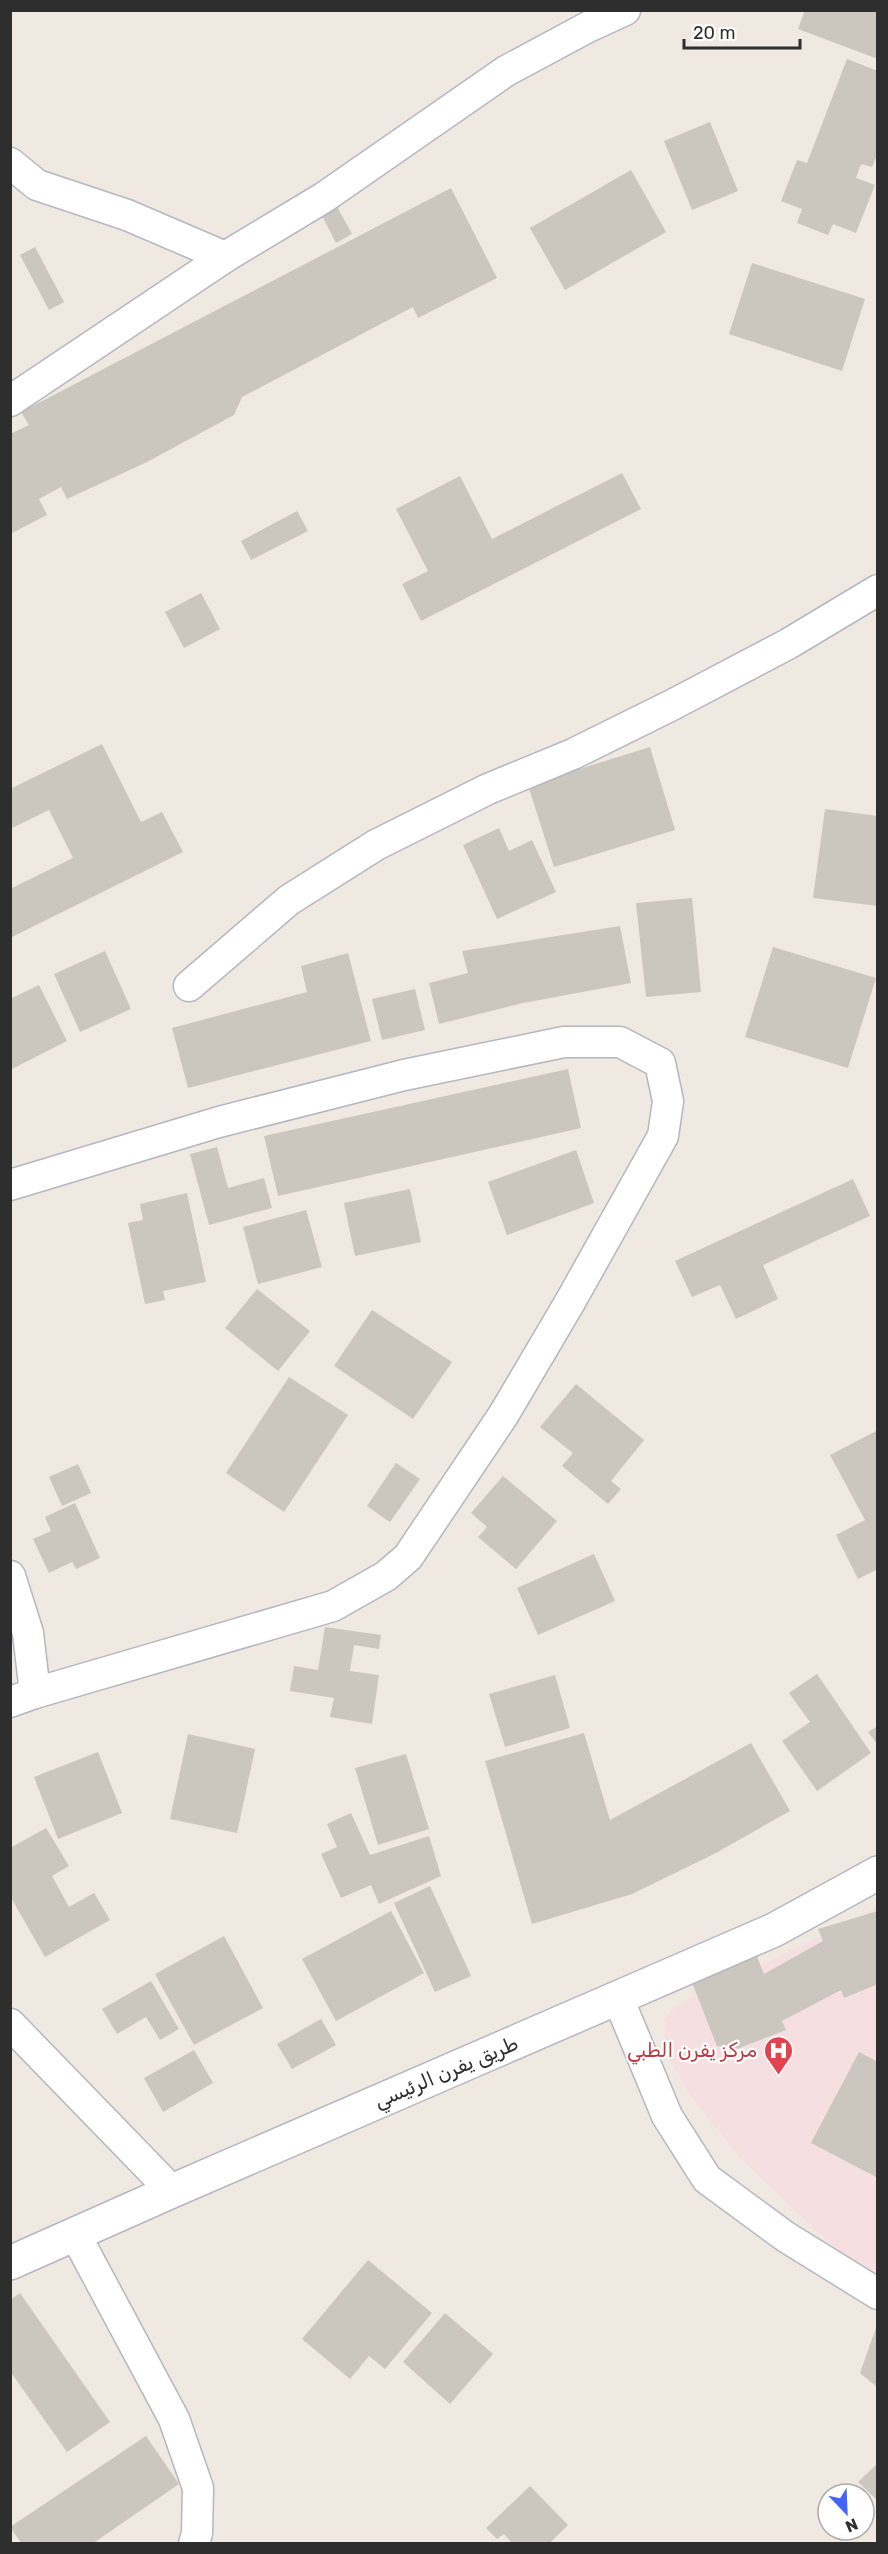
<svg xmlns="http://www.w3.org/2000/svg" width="888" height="2554" viewBox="0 0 888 2554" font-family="Rubik,Cairo,sans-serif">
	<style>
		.medical { fill: #f5dfe0 }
		.building { fill: #cbc7bf }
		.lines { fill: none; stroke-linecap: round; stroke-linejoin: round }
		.street-casing { stroke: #b4b7c1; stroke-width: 33 }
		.secondary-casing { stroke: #b4b7c1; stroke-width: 36 }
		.street { stroke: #fff; stroke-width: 30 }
		.secondary { stroke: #fff; stroke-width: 33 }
		.labels { text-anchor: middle; stroke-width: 4.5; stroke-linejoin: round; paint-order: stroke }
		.health-label { font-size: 20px; fill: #be3a42; stroke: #fff; text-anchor: end }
		.street-label { font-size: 20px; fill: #2e2e2e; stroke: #fff }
	</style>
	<rect width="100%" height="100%" fill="#efe9e1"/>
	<polygon class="medical" points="877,1906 877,2281 827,2241 740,2158 692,2098 666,2054 664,2019 676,2006 703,1991 837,1929"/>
	<g class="building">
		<polygon points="805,10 878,10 878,59 798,29"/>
		<polygon points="847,59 878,71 878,153 872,167 861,164 856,178 875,185 856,233 833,224 828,235 797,223 802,209 781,201 797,160 807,163"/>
		<polygon points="710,122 738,191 692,210 664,141"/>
		<polygon points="631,170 666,232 565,290 530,228"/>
		<polygon points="451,188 497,278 418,318 413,307 242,397 234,415 147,462 67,499 61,487 39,499 47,515 12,533 10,434 29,425 21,412"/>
		<polygon points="334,201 352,234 336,243 319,210"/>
		<polygon points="35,247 64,302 49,310 20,255"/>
		<polygon points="752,263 865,299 842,371 729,334"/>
		<polygon points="622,473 641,509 421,621 402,584 428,571 396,509 460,476 492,539"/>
		<polygon points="297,511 308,531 251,560 241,541"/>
		<polygon points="201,593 220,629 184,648 165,612"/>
		<polygon points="102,744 141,822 162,812 183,852 10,938 10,889 73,858 49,810 10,829 10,789"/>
		<polygon points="650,747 675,830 554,867 528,785"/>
		<polygon points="825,809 878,816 878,906 813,898"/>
		<polygon points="499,828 509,851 532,840 556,892 497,919 463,845"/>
		<polygon points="692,898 701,992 646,997 636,903"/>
		<polygon points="620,926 631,983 523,1003 439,1024 429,983 468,973 462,951"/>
		<polygon points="773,947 876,978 848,1068 745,1037"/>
		<polygon points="105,951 131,1009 80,1032 54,974"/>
		<polygon points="348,953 371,1041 188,1088 172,1028 307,992 301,966"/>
		<polygon points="39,985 67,1041 10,1070 10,999"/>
		<polygon points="415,989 425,1030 382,1040 372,999"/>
		<polygon points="568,1069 581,1128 278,1196 264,1136"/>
		<polygon points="217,1147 228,1188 264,1178 272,1208 209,1225 190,1154"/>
		<polygon points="576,1150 594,1203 507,1235 488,1182"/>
		<polygon points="853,1179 870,1216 763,1265 778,1299 736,1319 720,1285 692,1297 675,1261"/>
		<polygon points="410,1189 421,1242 355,1256 344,1203"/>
		<polygon points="187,1193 206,1282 163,1291 165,1300 145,1304 128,1223 143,1220 140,1204"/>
		<polygon points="306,1210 322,1267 258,1284 243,1227"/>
		<polygon points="257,1289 310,1331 278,1371 225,1328"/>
		<polygon points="372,1310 452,1362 413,1419 334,1366"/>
		<polygon points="289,1377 348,1415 284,1512 226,1473"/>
		<polygon points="576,1384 644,1440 611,1481 621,1489 608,1504 562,1466 573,1453 540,1427"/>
		<polygon points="878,1430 878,1569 858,1579 836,1535 865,1520 830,1455"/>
		<polygon points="396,1463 420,1479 390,1522 367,1506"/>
		<polygon points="78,1464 91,1493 62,1506 49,1477"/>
		<polygon points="503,1476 557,1521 516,1569 478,1537 487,1527 471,1513"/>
		<polygon points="75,1503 100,1558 76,1569 72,1562 49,1573 33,1539 51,1531 45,1517"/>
		<polygon points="594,1554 615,1601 538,1635 517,1588"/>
		<polygon points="325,1627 381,1635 379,1649 354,1645 350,1671 379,1675 372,1724 330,1717 334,1698 290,1691 294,1666 318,1670"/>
		<polygon points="817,1674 871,1753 817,1791 782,1741 810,1722 789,1693"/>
		<polygon points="555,1675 570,1728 505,1747 489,1694"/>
		<polygon points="878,1726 878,1745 868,1732"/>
		<polygon points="584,1733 610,1820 751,1743 790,1811 714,1854 632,1894 532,1924 485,1761"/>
		<polygon points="188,1734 255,1749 237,1833 170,1819"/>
		<polygon points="98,1752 122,1813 58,1839 34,1777"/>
		<polygon points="406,1754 429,1829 378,1845 355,1768"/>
		<polygon points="351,1813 370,1855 429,1836 441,1876 379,1904 371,1885 341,1898 321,1854 337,1847 327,1824"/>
		<polygon points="46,1828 69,1866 52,1876 69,1907 94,1893 110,1920 45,1957 10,1896 10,1848"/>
		<polygon points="430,1886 471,1976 435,1992 394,1903"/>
		<polygon points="391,1911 424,1973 336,2021 302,1959"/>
		<polygon points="878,1911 878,1984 844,1998 841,1990 782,2021 786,2030 737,2049 717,2046 691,1980 756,1954 764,1974 823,1941 818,1929"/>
		<polygon points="224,1936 263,2008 194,2045 155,1974"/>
		<polygon points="151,1981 179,2029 160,2040 146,2017 117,2034 102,2009"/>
		<polygon points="321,2019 336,2045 292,2069 277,2044"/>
		<polygon points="194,2050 213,2083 163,2112 144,2078"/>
		<polygon points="859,2052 878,2062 878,2178 811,2143"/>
		<polygon points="368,2260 432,2313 385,2369 369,2356 350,2379 302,2339"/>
		<polygon points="20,2293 110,2422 67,2452 10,2371 10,2300"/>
		<polygon points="445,2313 493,2354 450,2404 403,2362"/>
		<polygon points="878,2322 878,2388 860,2373"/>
		<polygon points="146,2436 179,2484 92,2544 22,2544 10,2527"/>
		<polygon points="878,2463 878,2501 858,2482"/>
		<polygon points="530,2486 568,2525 549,2544 513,2544 504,2534 497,2539 486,2528"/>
	</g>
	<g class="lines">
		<defs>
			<g id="street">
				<polyline points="10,163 37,185 127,215 225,257"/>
				<polyline points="10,401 225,257 323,198 506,71 588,27 625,10"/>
				<polyline points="189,986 289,900 376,845 488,789 573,754 672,705 788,644 878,590"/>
				<polyline points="10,1185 219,1122 404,1075 564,1042 620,1042 660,1063 668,1101 663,1136 570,1302 504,1414 408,1557 386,1576 333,1606 35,1693 10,1702"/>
				<polyline points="10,1576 28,1633 35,1693"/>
				<polyline points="618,1998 667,2116 707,2179 786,2237 878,2294"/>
				<polyline points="10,2024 172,2191"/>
				<polyline points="75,2234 174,2419 198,2488 197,2533 194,2544"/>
			</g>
			<polyline id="secondary" points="10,2263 172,2191 774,1930 878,1873"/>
		</defs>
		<use href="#street" class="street-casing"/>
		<use href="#secondary" class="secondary-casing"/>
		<use href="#street" class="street"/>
		<use href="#secondary" class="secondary"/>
	</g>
	<defs>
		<symbol id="hospital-pin" viewBox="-11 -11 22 30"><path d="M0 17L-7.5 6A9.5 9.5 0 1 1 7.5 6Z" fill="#e0444e" stroke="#fff"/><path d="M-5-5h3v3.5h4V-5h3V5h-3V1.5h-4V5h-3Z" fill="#fff"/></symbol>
	</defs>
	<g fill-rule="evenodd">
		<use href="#hospital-pin" x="762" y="2034" width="33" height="45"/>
	</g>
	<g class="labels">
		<g class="health-label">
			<text x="757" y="2057">مركز يفرن الطبي</text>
		</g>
		<g class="street-label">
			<text transform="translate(446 2072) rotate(-23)" y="7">طريق يفرن الرئيسي</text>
		</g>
	</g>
	<rect width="888" height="2554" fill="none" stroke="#2e2e2e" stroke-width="24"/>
	<g transform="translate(846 2512) rotate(157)"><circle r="28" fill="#ffffff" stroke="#ababab" stroke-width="1.5"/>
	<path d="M0-4.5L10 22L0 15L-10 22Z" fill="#4264fb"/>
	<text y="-9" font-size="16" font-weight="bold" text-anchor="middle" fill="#2e2e2e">N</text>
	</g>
	<path d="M684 39v9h116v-9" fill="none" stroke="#2e2e2e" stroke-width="3"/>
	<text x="693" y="39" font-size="18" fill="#2e2e2e" stroke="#ffffff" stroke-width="4.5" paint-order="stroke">20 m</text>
</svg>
